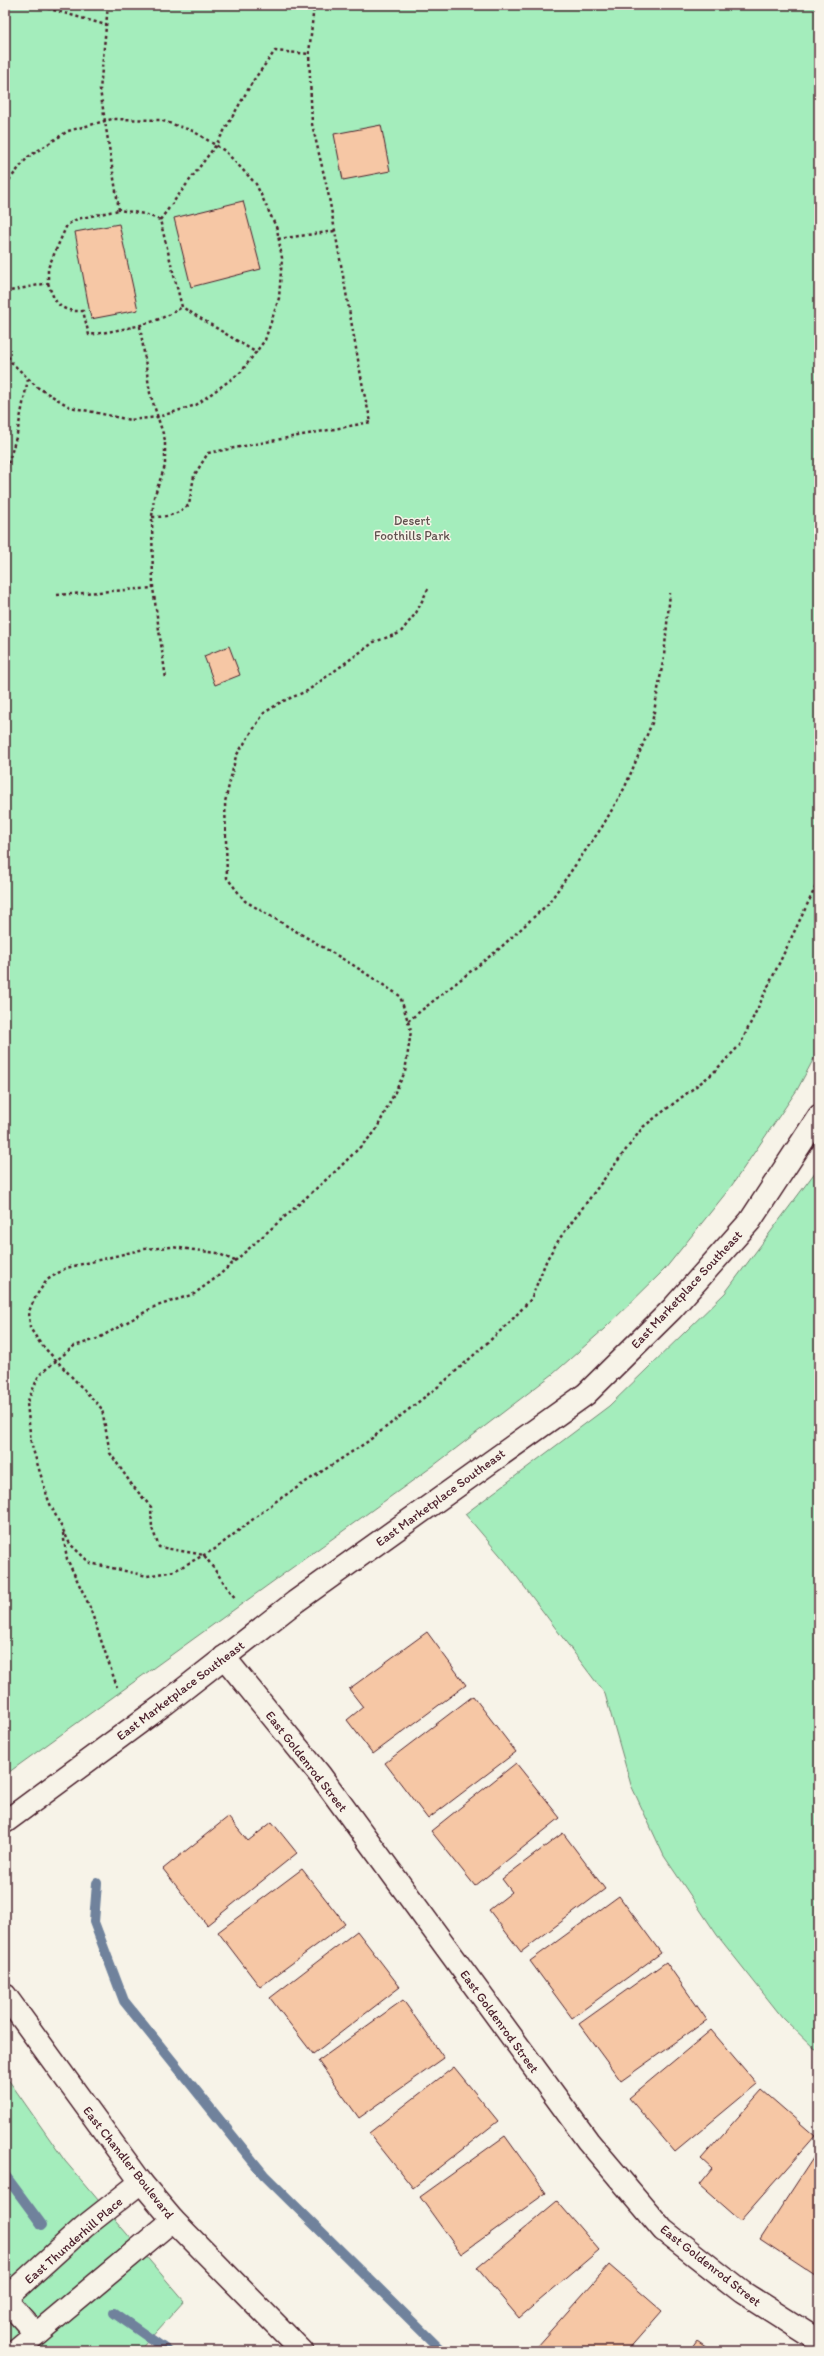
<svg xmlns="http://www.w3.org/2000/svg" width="824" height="2356" viewBox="0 0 824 2356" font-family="Itim,sans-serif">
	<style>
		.green { fill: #a4edbc; stroke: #778674 }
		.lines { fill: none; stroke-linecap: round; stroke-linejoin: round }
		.stream { stroke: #6f829c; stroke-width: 10 }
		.building { fill: #f6c7a5; stroke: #4a1f2b }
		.street-casing { stroke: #4a1f2b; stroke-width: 25 }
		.secondary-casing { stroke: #4a1f2b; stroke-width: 25 }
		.path { stroke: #4a1f2b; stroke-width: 2.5; stroke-dasharray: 3 3; stroke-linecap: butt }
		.street { stroke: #f7f3e8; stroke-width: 22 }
		.secondary { stroke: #f7f3e8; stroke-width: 22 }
		.labels { text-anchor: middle; stroke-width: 3; stroke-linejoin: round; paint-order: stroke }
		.park-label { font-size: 13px; fill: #60524f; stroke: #f7f3e8 }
		.street-label { font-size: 13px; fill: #4a1f2b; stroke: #f7f3e8 }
	</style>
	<rect width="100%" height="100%" fill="#f7f3e8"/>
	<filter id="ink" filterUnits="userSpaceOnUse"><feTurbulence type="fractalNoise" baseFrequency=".025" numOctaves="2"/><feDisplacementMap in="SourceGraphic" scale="8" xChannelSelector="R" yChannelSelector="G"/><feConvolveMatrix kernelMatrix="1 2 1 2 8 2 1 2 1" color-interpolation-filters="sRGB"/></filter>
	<g filter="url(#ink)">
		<g class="green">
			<polygon points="5,5 819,5 819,1049 797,1090 730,1188 665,1269 604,1329 553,1374 433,1466 5,1775"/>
			<polygon points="819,1167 819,2053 782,2017 717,1935 664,1856 631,1785 605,1694 505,1561 465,1514 609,1406 725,1293"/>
			<polygon points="5,2075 65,2161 184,2301 139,2351 5,2351"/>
		</g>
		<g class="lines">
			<g class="stream">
				<polyline points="97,1883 94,1922 124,2001 264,2175 442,2351"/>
				<polyline points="5,2175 42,2225"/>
				<polyline points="114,2313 168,2351"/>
			</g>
		</g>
		<g class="building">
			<polygon points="381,125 390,171 343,180 334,134"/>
			<polygon points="243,201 261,269 191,287 174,218"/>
			<polygon points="119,224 138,310 91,319 75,232"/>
			<polygon points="229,646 240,675 215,685 204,656"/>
			<polygon points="427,1632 466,1685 373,1754 347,1720 363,1707 349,1689"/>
			<polygon points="473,1696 516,1752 428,1819 385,1763"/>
			<polygon points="516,1763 560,1818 475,1886 431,1831"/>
			<polygon points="228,1817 248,1841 272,1822 297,1853 207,1925 163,1869"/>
			<polygon points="563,1833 605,1889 521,1952 489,1910 512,1892 502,1879"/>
			<polygon points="302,1869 345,1924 260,1987 218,1932"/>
			<polygon points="619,1896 661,1953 572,2018 530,1961"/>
			<polygon points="357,1931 400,1987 313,2054 270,1998"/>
			<polygon points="666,1962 707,2020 621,2081 579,2024"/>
			<polygon points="403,2000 444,2058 359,2118 318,2061"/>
			<polygon points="711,2030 757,2084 675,2152 629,2098"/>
			<polygon points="454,2067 498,2121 413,2188 369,2133"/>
			<polygon points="762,2090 815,2136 740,2221 699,2185 712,2169 701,2159"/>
			<polygon points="505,2136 546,2193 461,2254 420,2197"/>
			<polygon points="819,2149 819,2278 760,2239"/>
			<polygon points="557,2201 599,2250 519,2318 477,2268"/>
			<polygon points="609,2265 662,2311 627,2351 540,2351 536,2347"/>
			<polygon points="697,2340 713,2351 689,2351"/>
		</g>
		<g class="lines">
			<defs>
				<g id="street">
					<polyline points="224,1657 320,1775 588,2141 663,2230 742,2292 819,2341"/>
					<polyline points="5,2299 84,2227 141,2182"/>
					<polyline points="5,2299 36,2334"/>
					<polyline points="16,2351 173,2220"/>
				</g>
				<g id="secondary">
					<polyline points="5,1822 166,1703 295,1602 586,1394 672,1309 750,1221 819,1116"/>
					<polyline points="5,1995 141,2182 173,2220 302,2351"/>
				</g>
			</defs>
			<use href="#street" class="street-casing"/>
			<use href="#secondary" class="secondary-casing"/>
			<g class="path">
				<polyline points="36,5 106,25"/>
				<polyline points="108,5 100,90 119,210 145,214 160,220 182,307 257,353"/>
				<polyline points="5,185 28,157 68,131 112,119 160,120 193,131 225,151 256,184 277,229 282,258 279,298 265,340 241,372 196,405 158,417 130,420 70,407 37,387 12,363 5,351"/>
				<polyline points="160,220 216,145 253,81 275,51 309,54"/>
				<polyline points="278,239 335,231"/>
				<path d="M48,283C55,304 60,312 83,311L89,335C122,329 154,326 182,307"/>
				<polyline points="5,292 48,283 48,268 67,225 77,219 119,210"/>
				<polyline points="140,326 150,393 165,440 165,466 154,497 152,517 153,588 166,679"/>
				<polyline points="5,475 17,434 28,379"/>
				<path d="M152,517C168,517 176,515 189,505L194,476L208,453L371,422L364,393L328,192L312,124L309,54L314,5"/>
				<polyline points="428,589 416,613 400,633 374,642 307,691 281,702 264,713 236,756 225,802 227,878 245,901 353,965 400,996 411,1031 405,1072 375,1132 337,1170 217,1277 194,1294 154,1307 97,1339 74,1346 39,1375 27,1403 31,1443 49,1502 70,1544 90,1563 147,1576 174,1571 215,1549 275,1502 367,1442 444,1382 508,1324 531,1299 547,1259 560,1238 643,1127 712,1074 740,1045 819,880"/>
				<polyline points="57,595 153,588"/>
				<polyline points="408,1021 499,949 548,904 602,827 625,787 652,723 664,656 670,593"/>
				<polyline points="235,1261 217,1253 172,1247 144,1249 66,1268 47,1280 36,1296 29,1311 30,1328 40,1343 102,1409 110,1453 132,1485 151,1507 152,1528 159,1547 204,1555 235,1598"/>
				<polyline points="63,1533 67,1559 89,1605 117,1687"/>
			</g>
			<use href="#street" class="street"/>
			<use href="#secondary" class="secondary"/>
		</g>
	</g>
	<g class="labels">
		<g class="park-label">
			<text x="412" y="525">Desert<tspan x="412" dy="15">Foothills Park</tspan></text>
		</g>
		<g class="street-label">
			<text transform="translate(686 1289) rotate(-47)" y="5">East Marketplace Southeast</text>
			<text transform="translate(440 1497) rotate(-36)" y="5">East Marketplace Southeast</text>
			<text transform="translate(180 1690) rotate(-37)" y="5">East Marketplace Southeast</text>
			<text transform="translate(307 1761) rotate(52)" y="5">East Goldenrod Street</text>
			<text transform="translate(500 2021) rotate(54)" y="5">East Goldenrod Street</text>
			<text transform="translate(129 2162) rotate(52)" y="5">East Chandler Boulevard</text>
			<text transform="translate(73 2240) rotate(-41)" y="5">East Thunderhill Place</text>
			<text transform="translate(711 2265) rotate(38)" y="5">East Goldenrod Street</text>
		</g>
	</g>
	<rect width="824" height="2356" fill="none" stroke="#f7f3e8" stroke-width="20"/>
	<rect x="10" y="10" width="804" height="2336" fill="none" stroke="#4a1f2b" stroke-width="1.5" filter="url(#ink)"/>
</svg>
